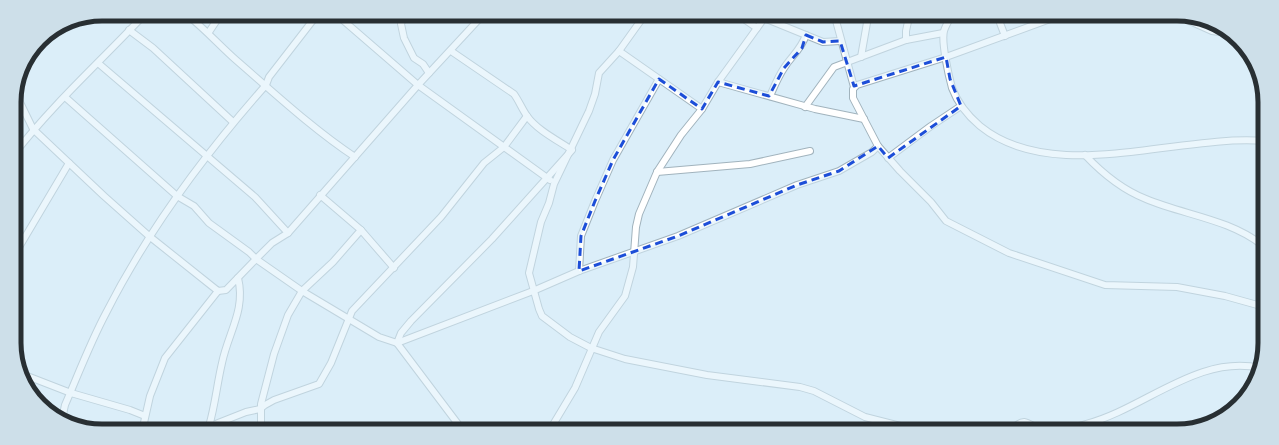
<svg xmlns="http://www.w3.org/2000/svg" width="1279" height="445" viewBox="0 0 1279 445" font-family="'Source Sans 3',sans-serif">
	<style>
		.lines { fill: none; stroke-linecap: round; stroke-linejoin: round }
		.minor-casing { stroke: #a1b3bd; stroke-width: 8 }
		.minor { stroke: #fff; stroke-width: 6 }
		.marked { fill: none; stroke: #1d4ed8; stroke-width: 3; stroke-dasharray: 8 5; stroke-linejoin: round }
		.rim { fill: none; stroke: #282f33; stroke-width: 5 }
	</style>
	<rect width="100%" height="100%" fill="#dbeef9"/>
	<g class="lines">
		<defs>
			<g id="minor">
				<path d="M186,14C204,28 219,45 236,60C273,92 314,130 355,157"/>
				<polyline points="404,15 401,24 404,38 414,58 423,64 429,73"/>
				<polyline points="482,16 418,85 550,180"/>
				<polyline points="644,16 619,51 599,73 595,94 589,111 554,184 549,203 541,222 529,273 539,309 542,316 570,337 591,348 625,359 707,375 800,387 814,391 865,417 916,430"/>
				<polyline points="741,17 757,28"/>
				<polyline points="835,17 854,87"/>
				<polyline points="764,18 823,42 840,41"/>
				<path d="M950,18C948,22 945,27 944,31C941,42 949,77 952,88C958,104 967,115 980,126C1054,186 1177,134 1264,141"/>
				<polyline points="1001,18 1000,23 1005,36"/>
				<polyline points="1183,18 1212,31 1227,33"/>
				<polyline points="129,30 153,48 233,122"/>
				<polyline points="209,32 221,14"/>
				<polyline points="906,40 906,31 909,17"/>
				<path d="M451,51L514,94C519,101 522,109 527,116C537,130 557,140 572,150L492,239L411,321L401,333L397,343L461,428"/>
				<polyline points="619,51 702,109"/>
				<polyline points="861,57 868,17"/>
				<polyline points="98,63 255,197 288,233"/>
				<polyline points="718,82 815,109 864,119"/>
				<polyline points="15,92 33,129 104,196 149,236 218,291 226,290 256,259 302,291 379,337 397,343 533,291 579,271 678,236 797,185 839,171 872,152 878,146 853,98 853,89 857,85 946,57 1053,18"/>
				<path d="M770,96C774,87 778,77 784,68C793,54 800,51 806,35"/>
				<polyline points="65,97 177,196 194,206 209,223 249,252 256,259 272,243 288,233 418,85 337,15"/>
				<polyline points="805,107 834,67 906,40 943,33"/>
				<polyline points="878,146 900,171 931,202 946,221 1009,253 1105,285 1177,287 1225,296 1261,306"/>
				<path d="M15,153C54,103 102,60 145,14"/>
				<path d="M1085,155C1102,173 1123,190 1146,199C1184,215 1229,219 1262,245"/>
				<polyline points="888,158 931,126 961,106"/>
				<polyline points="657,172 750,164 810,151"/>
				<polyline points="361,230 394,268"/>
				<polyline points="15,254 69,163"/>
				<polyline points="579,271 581,236 595,201 613,160 659,79"/>
				<polyline points="22,374 71,393 130,410 145,416"/>
				<path d="M62,419L65,405C78,375 90,343 106,313C148,230 204,155 266,85L269,77L317,15"/>
				<path d="M209,426C215,406 217,384 222,363C228,333 246,310 238,278"/>
				<polyline points="143,427 150,396 165,358 218,291"/>
				<polyline points="208,427 246,412 260,409 265,405 274,400 319,384 331,363 352,311 441,217 484,163 504,147 527,116"/>
				<polyline points="261,427 261,404 274,354 288,315 302,291 333,262 361,230 320,195"/>
				<polyline points="551,428 575,388 599,332 625,296 633,267 636,227 639,214 657,172 681,135 702,109 718,82 765,17"/>
				<path d="M1012,430C1015,427 1018,422 1024,422C1030,423 1035,428 1041,429C1055,431 1073,428 1086,424C1144,409 1198,354 1260,368"/>
			</g>
		</defs>
		<use href="#minor" class="minor-casing"/>
		<use href="#minor" class="minor"/>
	</g>
	<path d="M0 0H1279V445H0ZM806,35L823,42L840,41L854,86L946,57L950,79L961,106L888,158L878,146L839,171L797,185L678,236L579,271L581,236L595,201L613,160L659,79L702,109L718,82L769,96L784,68L802,48Z" fill="#dbeef9" fill-opacity=".55" fill-rule="evenodd"/>
	<path class="marked" d="M806,35L823,42L840,41L854,86L946,57L950,79L961,106L888,158L878,146L839,171L797,185L678,236L579,271L581,236L595,201L613,160L659,79L702,109L718,82L769,96L784,68L802,48Z"/>
	<path d="M0 0H1279V445H0ZM102 21H1177A81 81 0 0 1 1258 102V343A81 81 0 0 1 1177 424H102A81 81 0 0 1 21 343V102A81 81 0 0 1 102 21Z" fill="#cddfe9" fill-rule="evenodd"/>
	<path class="rim" d="M102 21H1177A81 81 0 0 1 1258 102V343A81 81 0 0 1 1177 424H102A81 81 0 0 1 21 343V102A81 81 0 0 1 102 21Z"/>
</svg>
